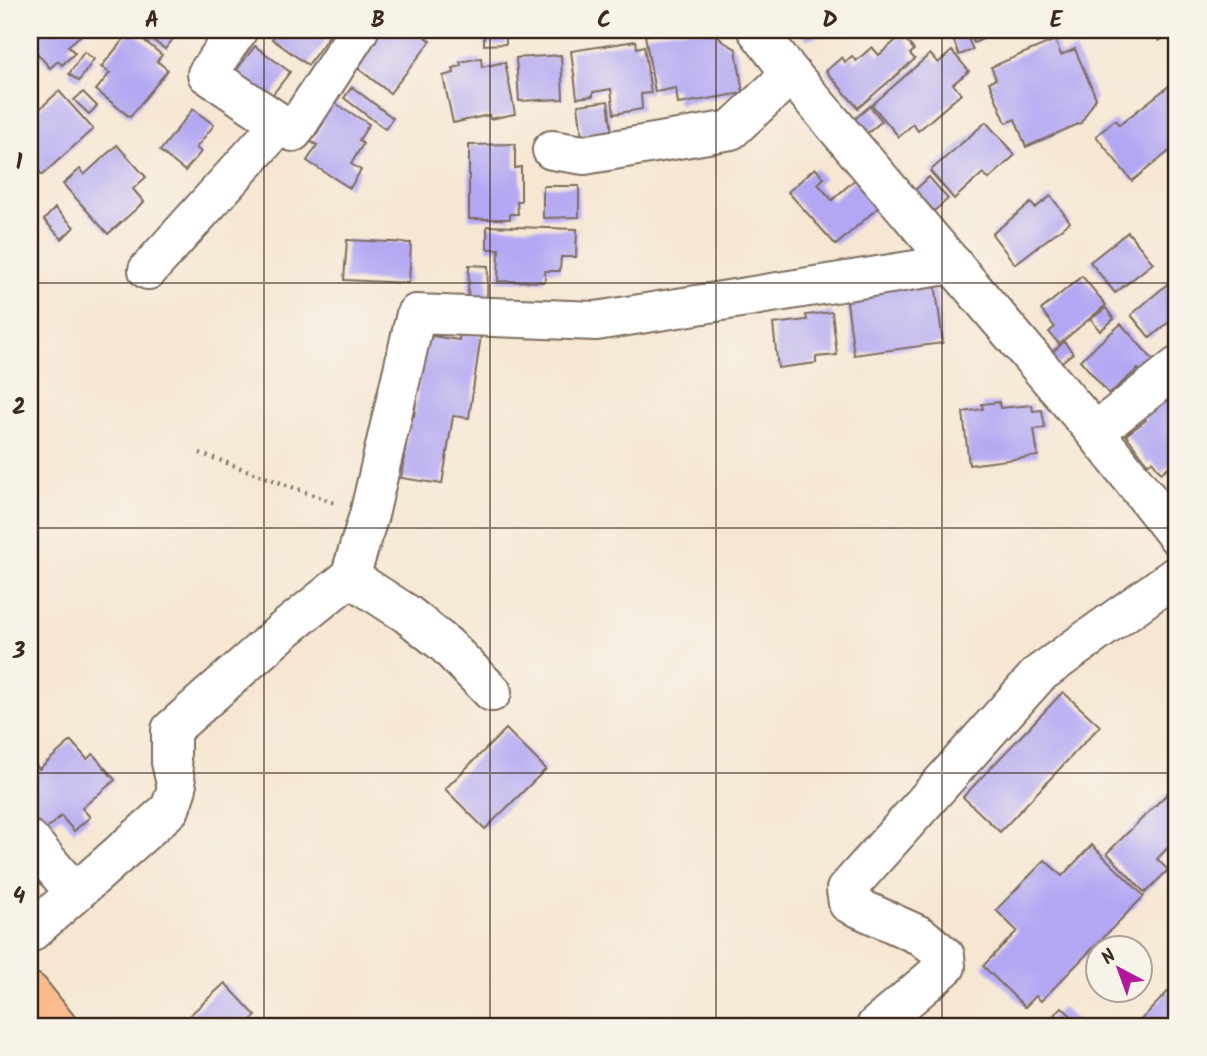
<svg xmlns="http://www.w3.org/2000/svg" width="1207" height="1056" viewBox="0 0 1207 1056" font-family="Kalam,sans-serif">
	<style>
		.building { fill: #b3a7f3 }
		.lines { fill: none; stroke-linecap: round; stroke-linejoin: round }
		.minor-casing { stroke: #7c6c5d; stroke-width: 42 }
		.major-casing { stroke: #7c6c5d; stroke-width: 42 }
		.path { stroke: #7c6c5d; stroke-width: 4.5; stroke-dasharray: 2 5; stroke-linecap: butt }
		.minor { stroke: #fff; stroke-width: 38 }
		.major { stroke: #fbbb8d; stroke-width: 38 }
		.grid { fill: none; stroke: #3b2a1e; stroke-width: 2; stroke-opacity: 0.55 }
		.neatline { fill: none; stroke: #3b2a1e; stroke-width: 2.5 }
		.grid-label { font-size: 23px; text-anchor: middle; font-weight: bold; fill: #3b2a1e }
	</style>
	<rect width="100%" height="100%" fill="#f7f3e8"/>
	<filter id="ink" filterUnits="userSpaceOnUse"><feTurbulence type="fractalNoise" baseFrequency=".0143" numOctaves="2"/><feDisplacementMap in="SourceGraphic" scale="14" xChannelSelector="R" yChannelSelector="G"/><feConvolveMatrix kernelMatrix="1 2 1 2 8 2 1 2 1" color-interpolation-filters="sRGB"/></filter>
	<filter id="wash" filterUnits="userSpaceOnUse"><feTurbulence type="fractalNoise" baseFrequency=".00686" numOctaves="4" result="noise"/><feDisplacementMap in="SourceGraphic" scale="28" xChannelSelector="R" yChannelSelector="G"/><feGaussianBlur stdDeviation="1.57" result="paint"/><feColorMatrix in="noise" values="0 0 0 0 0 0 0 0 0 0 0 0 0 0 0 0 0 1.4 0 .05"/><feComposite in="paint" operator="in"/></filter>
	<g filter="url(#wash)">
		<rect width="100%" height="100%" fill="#f6e7d3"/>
		<g id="blocks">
			<g class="building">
				<polygon points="45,30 87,30 68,46 75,53 62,65 58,61 50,68 30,45"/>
				<polygon points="131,30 162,55 157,61 168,70 130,117 96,90 110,73 101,67"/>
				<polygon points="139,30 180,30 165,49"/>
				<polygon points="279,30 333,30 308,65 272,39"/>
				<polygon points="376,30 416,30 431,41 390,93 351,63"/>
				<polygon points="484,30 538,30 538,37 506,37 506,44 484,45"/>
				<polygon points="673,30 715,30 722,41 736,49 743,93 678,104 676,88 655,92 645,35"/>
				<polygon points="804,30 840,30 840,31 806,39"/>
				<polygon points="967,30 1002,30 974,43"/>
				<polygon points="1151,30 1175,30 1159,41"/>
				<polygon points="965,31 973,50 959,55 952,36"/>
				<polygon points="902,35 914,50 910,54 915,59 858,108 826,71 842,57 845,62 852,56 856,61 872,47 879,55"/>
				<polygon points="1055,40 1061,55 1075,49 1096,98 1081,123 1026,147 1015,119 1006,123 989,82 996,79 991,67"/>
				<polygon points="636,41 637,48 644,46 651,93 641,94 642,109 614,114 611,89 593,92 593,96 577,98 571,51"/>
				<polygon points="255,46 290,72 270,98 236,71"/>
				<polygon points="952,51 969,71 953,84 961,94 918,131 913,124 899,137 872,105 930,54 938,63"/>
				<polygon points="84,52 94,59 79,81 69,74"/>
				<polygon points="561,55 563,99 519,101 516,58"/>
				<polygon points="481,58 482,67 505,62 515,114 490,119 489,115 453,123 443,76 454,73 453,68 461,66 460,62"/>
				<polygon points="1174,82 1177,86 1177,145 1132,181 1096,136 1115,120 1119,125"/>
				<polygon points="352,87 393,118 385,129 344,98"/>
				<polygon points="59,91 93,129 42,175 30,161 30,118"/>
				<polygon points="83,92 97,106 89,114 74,100"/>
				<polygon points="330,100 369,124 359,140 363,144 351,164 361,170 350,188 307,161 317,145 311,142 324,122 318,118"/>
				<polygon points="608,101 612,133 582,136 578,105"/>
				<polygon points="870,106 882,121 863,137 851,122"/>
				<polygon points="193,109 214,125 196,148 201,152 185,171 160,151"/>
				<polygon points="986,122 1015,155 989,179 983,173 954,199 930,171"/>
				<polygon points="515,144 515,168 521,167 521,201 517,201 518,214 510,214 510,219 469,219 469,145"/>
				<polygon points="117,145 146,177 133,189 144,202 108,234 63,184 80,169 84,175"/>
				<polygon points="815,168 824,178 818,184 832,200 858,177 882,204 836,245 788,192"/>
				<polygon points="929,177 948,199 934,211 915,190"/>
				<polygon points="543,186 579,186 579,217 543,218"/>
				<polygon points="1051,196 1070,222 1015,264 992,234 1031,203 1035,208"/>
				<polygon points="55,208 74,227 62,239 44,220"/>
				<polygon points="487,226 577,229 576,257 561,257 560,271 545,271 545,282 498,281 499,249 487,249"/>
				<polygon points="1128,232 1153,263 1115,293 1090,262"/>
				<polygon points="347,240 411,243 409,283 344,280"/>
				<polygon points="469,265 488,266 487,299 468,298"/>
				<polygon points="1082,276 1106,305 1059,344 1049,332 1055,327 1041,310"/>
				<polygon points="1171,281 1177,288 1177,315 1150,338 1131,315"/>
				<polygon points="935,283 943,343 854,355 846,295"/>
				<polygon points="1106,308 1114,319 1100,331 1091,319"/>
				<polygon points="832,312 837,355 816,357 816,363 778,368 773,324 807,320 806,315"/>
				<polygon points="1121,324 1156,363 1143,375 1138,369 1109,394 1080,360"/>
				<polygon points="460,332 481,335 469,418 453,416 442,484 401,478 410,415 414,416 426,335 459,340"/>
				<polygon points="1064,342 1073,353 1058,365 1049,355"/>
				<polygon points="1169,394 1177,406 1177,443 1174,446 1177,450 1177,460 1161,473 1152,461 1148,464 1126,435 1146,420 1141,414"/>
				<polygon points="999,402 1000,408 1032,405 1033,411 1042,410 1045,428 1034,429 1038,456 969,465 963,412 983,409 982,404"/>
				<polygon points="1063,692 1100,726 1000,832 963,797"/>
				<polygon points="506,729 546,769 485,829 445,789"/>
				<polygon points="71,741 87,759 93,754 115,780 82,808 90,817 74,831 61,816 44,831 30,815 30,768 35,764 39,769"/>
				<polygon points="1169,792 1177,801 1177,838 1157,859 1168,870 1145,893 1107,853"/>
				<polygon points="1092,845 1144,896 1041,1001 1036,996 1025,1007 983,966 1017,931 996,910 1045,860 1062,876"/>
				<polygon points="1177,982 1177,1026 1135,1026"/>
				<polygon points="225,983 256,1016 244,1026 178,1026"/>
				<polygon points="1062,1007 1081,1026 1043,1026"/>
			</g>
		</g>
	</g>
	<g filter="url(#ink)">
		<use href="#blocks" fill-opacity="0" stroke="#7c6c5d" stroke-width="2"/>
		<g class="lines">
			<defs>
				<g id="minor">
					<polyline points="238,30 207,74 293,132 359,30"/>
					<polyline points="757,30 791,74 1095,432 1177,536"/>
					<polyline points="552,150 584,155 731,130 791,74"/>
					<polyline points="148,270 280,124"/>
					<polyline points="1095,432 1177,367"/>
					<polyline points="350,577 407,614 446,645 492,692"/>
					<polyline points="30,840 75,893"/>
					<polyline points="30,933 170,809 177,788 171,762 171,730 284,630 350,577 369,515 416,314 596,321 953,264"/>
					<polyline points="876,1026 946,966 945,956 921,936 848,903 846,890 1039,674 1177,575"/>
				</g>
				<polyline id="major" points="30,992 57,1026"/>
			</defs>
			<use href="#minor" class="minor-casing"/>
			<use href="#major" class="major-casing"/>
			<polyline class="path" points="200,453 335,503"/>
			<use href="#minor" class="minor"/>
			<use href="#major" class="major"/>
		</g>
	</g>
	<path class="grid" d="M264,30V1026M490,30V1026M716,30V1026M942,30V1026M30,283H1177M30,528H1177M30,773H1177"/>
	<rect width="1207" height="1056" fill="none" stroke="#f7f3e8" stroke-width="77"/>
	<g transform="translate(1119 969) rotate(319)"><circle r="33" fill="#f7f3e8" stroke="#aca397" stroke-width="2"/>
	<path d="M0-5L12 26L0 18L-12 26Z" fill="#b5179e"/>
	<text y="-10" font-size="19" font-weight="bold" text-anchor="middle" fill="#3b2a1e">N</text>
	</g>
	<rect x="38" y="38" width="1130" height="980" class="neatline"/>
	<g class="grid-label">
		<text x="152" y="27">A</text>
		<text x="378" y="27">B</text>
		<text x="604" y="27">C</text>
		<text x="830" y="27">D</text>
		<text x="1056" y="27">E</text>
		<text x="19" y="169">1</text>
		<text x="19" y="414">2</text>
		<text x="19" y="658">3</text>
		<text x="19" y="903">4</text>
	</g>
</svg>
